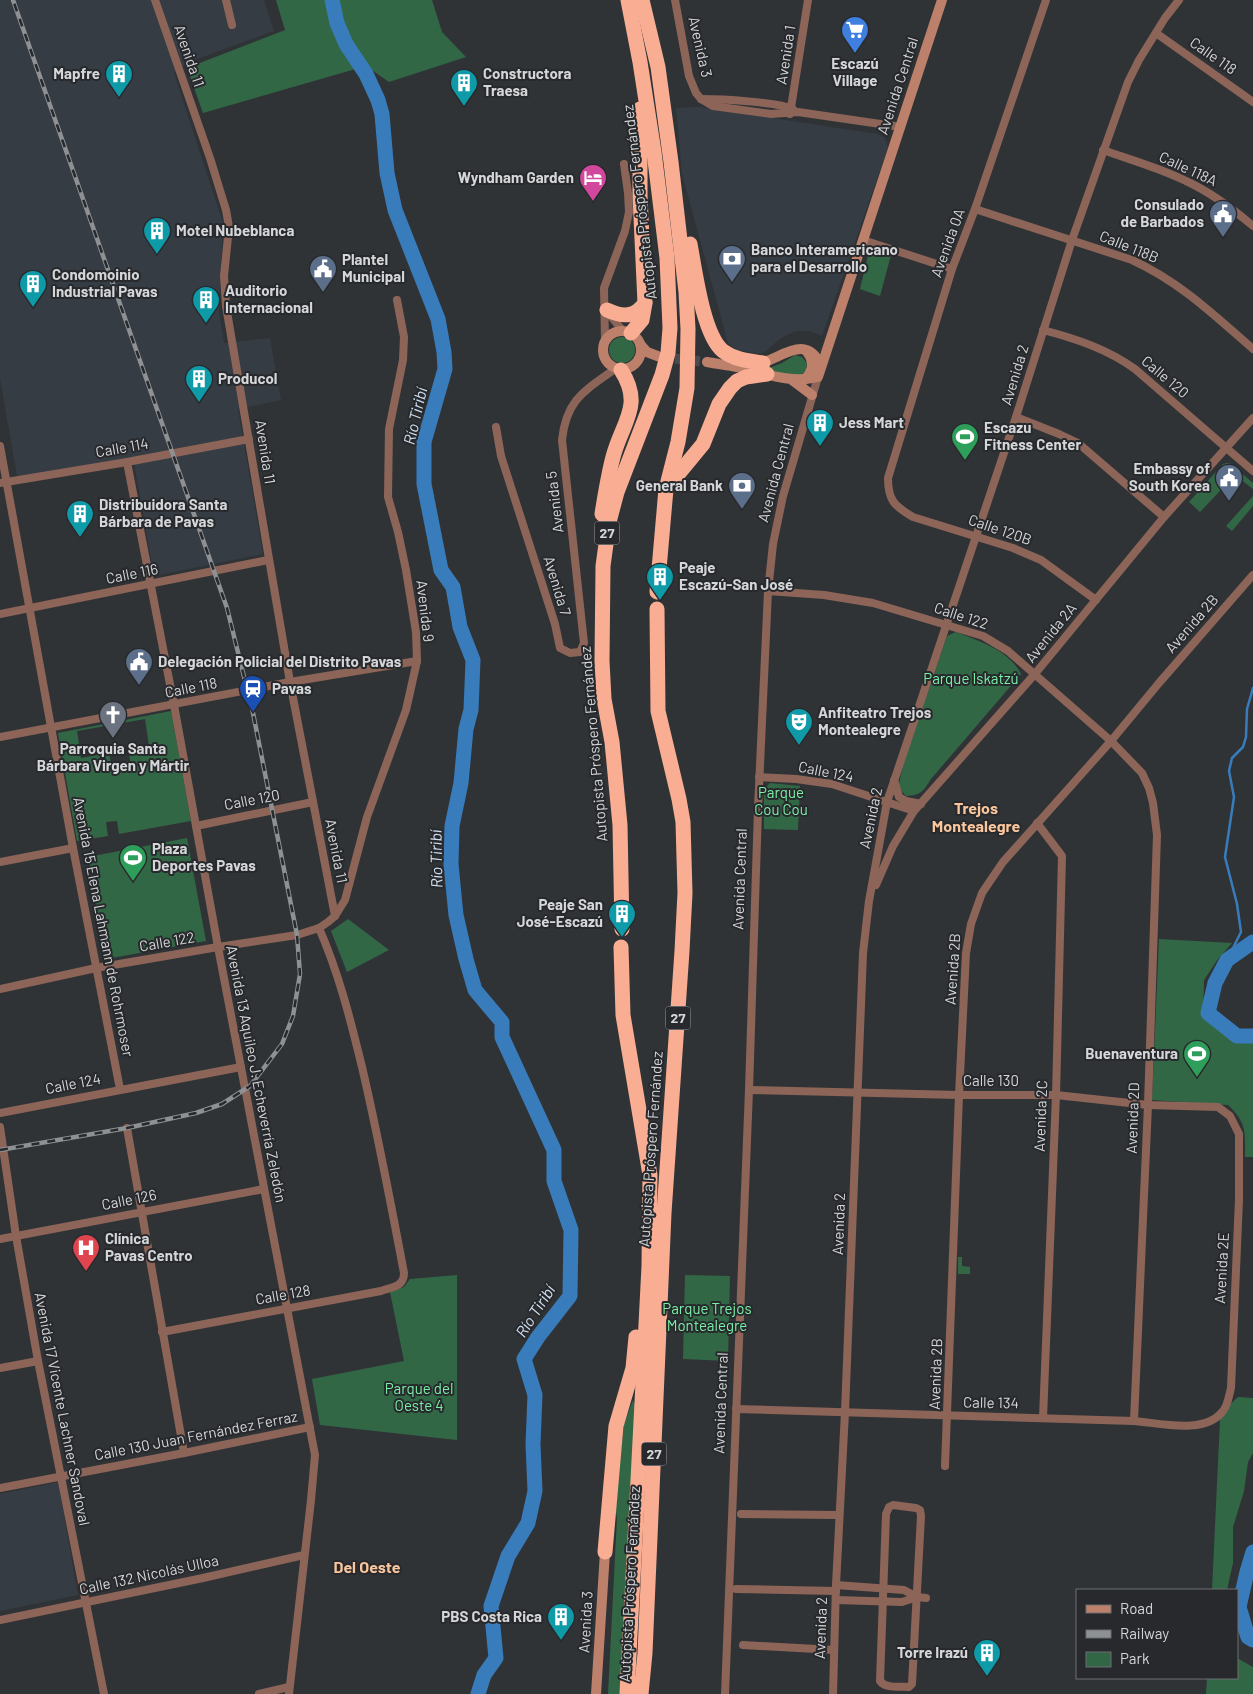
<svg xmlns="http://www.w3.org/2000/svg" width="1253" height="1694" viewBox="0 0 1253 1694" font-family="Barlow,sans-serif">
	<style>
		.built { fill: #353c44 }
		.green { fill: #326746; fill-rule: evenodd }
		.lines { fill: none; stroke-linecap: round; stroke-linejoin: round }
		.stream { stroke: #397cbc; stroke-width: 2.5 }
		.river { stroke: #397cbc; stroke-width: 15 }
		.secondary-tunnel { stroke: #494b4e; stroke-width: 10; stroke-dasharray: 10 5; stroke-linecap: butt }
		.street { stroke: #8c6558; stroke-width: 8 }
		.secondary { stroke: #bd806b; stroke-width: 10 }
		.highway { stroke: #f9ae93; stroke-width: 15 }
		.rail-casing { stroke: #8e9193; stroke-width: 4.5 }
		.rail { stroke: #27292c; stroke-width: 2.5; stroke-dasharray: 8; stroke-linecap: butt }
		.labels { text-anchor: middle; stroke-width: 4; stroke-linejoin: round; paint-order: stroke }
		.shield { fill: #27292c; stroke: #a0a2a4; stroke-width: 1 }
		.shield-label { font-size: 14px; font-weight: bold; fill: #d4d6d8 }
		.street-label { font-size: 15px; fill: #d4d6d8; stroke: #27292c }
		.poi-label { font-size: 15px; font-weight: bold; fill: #d4d6d8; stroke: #27292c; text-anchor: start }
		.park-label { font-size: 15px; fill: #7af0a7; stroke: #27292c }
		.water-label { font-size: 16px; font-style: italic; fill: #d0e0f2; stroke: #27292c }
		.neighbourhood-label { font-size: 16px; font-weight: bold; fill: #fac69e; stroke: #27292c }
	</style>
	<rect width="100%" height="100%" fill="#303336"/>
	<g class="built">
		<polygon points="0,0 264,0 274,31 189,62 174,73 223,223 219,311 224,343 270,338 281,400 238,409 263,554 154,576 133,457 18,481 0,379"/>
		<polygon points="700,107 878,134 885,138 888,148 822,336 809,331 796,331 781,338 766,351 760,354 737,350 728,343 682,174 676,108"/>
		<polygon points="58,1482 78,1595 0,1611 0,1494"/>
	</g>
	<g class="green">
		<polygon points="276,0 432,0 442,32 466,57 389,82 366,66 203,113 187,68 285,30"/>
		<polygon points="869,251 891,255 880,296 860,289"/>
		<circle cx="622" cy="350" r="13"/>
		<polygon points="795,355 802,357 807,363 806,370 801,375 797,376 764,370 782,363"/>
		<polygon points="1227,463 1231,464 1253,483 1253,489 1235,475 1200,512 1189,502 1223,464"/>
		<polygon points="1253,496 1253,506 1232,531 1226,526"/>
		<path d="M956,632C979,641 1009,650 1021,674L931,779C923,792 921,795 906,796L898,787L904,762L947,636Z"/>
		<path d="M171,711L191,821L119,834L117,821L106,822L108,836L77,841L58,733ZM145,719L149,746L129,750L130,761L111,764L109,753L81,758L77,731Z"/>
		<polygon points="770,783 800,786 798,830 764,829 764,793 765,788"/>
		<polygon points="187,838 206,941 106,959 88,857"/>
		<polygon points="348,919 389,950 347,972 331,931"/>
		<path d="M1159,939L1232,943L1218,959L1204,980L1203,1016L1229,1036L1253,1041V1157H1245C1245,1132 1247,1123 1228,1105L1152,1100Z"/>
		<polygon points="958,1257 962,1257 962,1266 970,1267 970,1274 958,1274"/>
		<polygon points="457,1275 457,1440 320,1425 312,1379 404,1361 390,1292 404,1287 410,1279"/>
		<polygon points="685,1275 730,1276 728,1361 683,1359"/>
		<polygon points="1238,1397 1253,1398 1253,1453 1248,1462 1244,1491 1233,1527 1233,1563 1227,1590 1212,1590 1220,1420 1225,1409"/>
		<polygon points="633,1400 635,1405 623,1694 608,1694 617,1518 615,1506 624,1424"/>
		<polygon points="1237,1658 1253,1667 1253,1694 1206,1694 1207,1678 1237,1678"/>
	</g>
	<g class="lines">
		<polyline class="stream" points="1227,960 1241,932 1237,904 1225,857 1234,797 1229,771 1232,758 1243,747 1246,737 1247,709 1253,688"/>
		<g class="river">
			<polyline points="332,0 337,23 346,44 366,74 378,100 382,114 387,173 395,210 438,319 444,352 445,369 424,442 424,484 441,570 453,587 460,627 473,660 471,710 466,729 461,783 452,826 451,864 454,895 456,915 466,959 475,990 502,1022 502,1037 554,1150 554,1181 571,1230 570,1296 538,1337 524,1359 535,1395 533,1444 535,1491 528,1523 508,1556 491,1606 496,1658 484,1675 478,1694"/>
			<polyline points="1253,942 1227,960 1215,983 1208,1013 1237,1036 1253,1036"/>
			<polyline points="1253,1552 1247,1572 1239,1607 1248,1637 1253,1640"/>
		</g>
		<polyline class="secondary-tunnel" points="660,357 707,362"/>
		<g class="street">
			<polyline points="155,0 210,158 226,210 229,227 224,276 226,306 290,682 335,916"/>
			<polyline points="226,0 232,25"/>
			<polyline points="675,0 689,76 696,93 701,99 713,106 771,114 798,112 901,127"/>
			<path d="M1046,0L975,209L952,269L888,478C888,500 894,506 913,517L1013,548L1041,560L1096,600"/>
			<polyline points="1156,33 1253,102"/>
			<path d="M701,99C720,99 778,102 793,109"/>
			<polyline points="790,114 808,0"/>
			<path d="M1103,150C1131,160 1160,168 1186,181C1210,192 1233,209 1253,226"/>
			<path d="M975,209L1132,260C1180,282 1214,315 1253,349"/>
			<polyline points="863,240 952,269"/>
			<polyline points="609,314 623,331"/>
			<path d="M1043,330C1077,339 1107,349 1135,369L1253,471"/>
			<polyline points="605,340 604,288 625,231 629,212 628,193 624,164"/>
			<polyline points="1016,417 1059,434 1078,443 1164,517"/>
			<path d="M496,427L501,456L555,624L560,648L570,653L580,652L584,643L562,440C566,400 584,391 615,369"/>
			<polyline points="0,446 73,848 120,1089"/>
			<polyline points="127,462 174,705 218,947 315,1455 311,1500 289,1694"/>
			<polyline points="0,483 127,462 249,439"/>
			<polyline points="768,591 824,595 873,603 983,636 1008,651 1111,741 1142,773 1149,788 1153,803 1157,835 1148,1105 1134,1421"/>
			<polyline points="0,614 268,560"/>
			<polyline points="0,737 290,682 417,661"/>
			<polyline points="759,777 796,779 832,784 914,811"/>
			<polyline points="894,780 899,797 906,801 921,804"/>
			<polyline points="1037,823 1062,856 1056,1095 1043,1418"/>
			<polyline points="196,826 313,802"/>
			<polyline points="0,862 73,848"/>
			<polyline points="876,885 893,846 914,811 1034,675 1164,517 1253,418"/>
			<polyline points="0,989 96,968 218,947 297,935 319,928 328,922 335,916 345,900 367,817 406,710 417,661 416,632 406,570 398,532 388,497 389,429 403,360 404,337 397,300"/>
			<polyline points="0,1113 241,1067"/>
			<polyline points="0,1127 16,1236 38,1361 104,1694"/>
			<polyline points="127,1128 184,1453"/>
			<polyline points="0,1239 264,1189"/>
			<path d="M162,1332L381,1291C392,1287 404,1287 404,1273C391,1204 378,1135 362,1067C350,1018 339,974 319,928"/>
			<polyline points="0,1368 38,1361"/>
			<path d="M736,1409L1134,1421C1160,1423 1205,1435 1223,1411C1228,1405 1229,1395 1231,1388L1239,1199V1134L1230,1116L1218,1107L1148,1105L1056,1095H959L749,1090"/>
			<polyline points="945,1466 959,1095 966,953 971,924 982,893 1003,862 1111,741 1159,683 1253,575"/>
			<polyline points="0,1488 184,1453 310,1427"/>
			<path d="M893,1505L916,1508L920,1510L921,1516L912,1684L909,1687C900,1686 886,1689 880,1681L886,1514L889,1507Z"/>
			<polyline points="741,1514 839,1515"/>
			<polyline points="836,1585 904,1590 917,1597"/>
			<polyline points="736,1589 836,1591"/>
			<polyline points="836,1600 902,1602 917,1597 926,1598"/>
			<polyline points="0,1620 203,1578 304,1555"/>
			<polyline points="743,1645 834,1650"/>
			<polyline points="259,1694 289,1687"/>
			<polyline points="725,1694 749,1090 758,809 768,591 773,544 783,496 818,377"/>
			<polyline points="833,1694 836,1585 845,1412 863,953 869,901 887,802 1016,417 1072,240 1128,82 1139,60 1165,18 1179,0"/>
		</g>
		<g class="secondary">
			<circle cx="622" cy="350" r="19"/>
			<polyline points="640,344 647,352 660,357"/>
			<path d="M707,362C717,364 727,365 737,367C763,373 791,384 818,377L942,0"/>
			<path d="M758,364C781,359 806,332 821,366"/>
			<polyline points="792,380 812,395"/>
			<path d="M804,380C813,372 815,362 807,352"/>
			<polyline points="596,1694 605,1552"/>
		</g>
		<g class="highway">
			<polyline points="642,0 658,67 671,162 686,292 688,329 687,388 678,442 666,489 657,592"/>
			<path d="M690,244C695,270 703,335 723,351C735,360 749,361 763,363"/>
			<path d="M607,310C622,317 635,318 645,303"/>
			<polyline points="631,333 642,320 645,303 640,196 640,109"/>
			<polyline points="670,484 703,444 719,404 730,388 737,381 746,377 767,374"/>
			<path d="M602,514C605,495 608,476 613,457C622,422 644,406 621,370"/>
			<polyline points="622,929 620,825 612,742 604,699 602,661 603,566 609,522 617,492 662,375 668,353 670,328 667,258 654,152 640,62 628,0"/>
			<polyline points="621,947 623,1015 650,1175 649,1266 627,1694"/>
			<polyline points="605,1552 616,1426 633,1368 636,1337"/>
			<polyline points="641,1694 645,1653 664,1213 682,951 685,893 683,822 679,799 658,711 657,609"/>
		</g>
		<defs>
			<polyline id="rail" points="0,1150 127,1128 196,1113 222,1104 250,1086 282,1044 293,1016 300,974 297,935 253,713 227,608 13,0"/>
		</defs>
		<use href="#rail" class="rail-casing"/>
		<use href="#rail" class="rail"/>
	</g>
	<defs>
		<symbol id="supermarket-pin" viewBox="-11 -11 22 30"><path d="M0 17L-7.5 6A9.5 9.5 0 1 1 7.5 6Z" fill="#3f7fe0" stroke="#27292c"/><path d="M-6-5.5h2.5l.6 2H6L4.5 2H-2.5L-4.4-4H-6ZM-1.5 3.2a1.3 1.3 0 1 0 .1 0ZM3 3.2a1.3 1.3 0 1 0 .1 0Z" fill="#fff"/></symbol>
		<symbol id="building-pin" viewBox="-11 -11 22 30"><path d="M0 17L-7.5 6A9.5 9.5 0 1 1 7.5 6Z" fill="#0f9aa8" stroke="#27292c"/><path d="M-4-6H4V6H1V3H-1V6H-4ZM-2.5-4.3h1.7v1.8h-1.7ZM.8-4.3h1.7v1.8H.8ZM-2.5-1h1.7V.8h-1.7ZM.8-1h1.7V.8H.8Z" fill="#fff"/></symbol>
		<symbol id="hotel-pin" viewBox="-11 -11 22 30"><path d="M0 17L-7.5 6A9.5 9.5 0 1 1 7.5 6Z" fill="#d1479c" stroke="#27292c"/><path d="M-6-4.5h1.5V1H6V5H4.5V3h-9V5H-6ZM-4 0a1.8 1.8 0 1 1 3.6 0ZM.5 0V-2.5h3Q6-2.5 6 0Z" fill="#fff"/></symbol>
		<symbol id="civic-pin" viewBox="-11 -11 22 30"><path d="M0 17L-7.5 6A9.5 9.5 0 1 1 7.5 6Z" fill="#5c6f8a" stroke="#27292c"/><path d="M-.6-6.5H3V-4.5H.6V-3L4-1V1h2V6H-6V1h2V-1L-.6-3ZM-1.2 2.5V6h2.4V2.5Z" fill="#fff"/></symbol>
		<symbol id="bank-pin" viewBox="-11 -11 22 30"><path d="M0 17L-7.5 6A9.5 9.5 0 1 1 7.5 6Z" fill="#5c6f8a" stroke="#27292c"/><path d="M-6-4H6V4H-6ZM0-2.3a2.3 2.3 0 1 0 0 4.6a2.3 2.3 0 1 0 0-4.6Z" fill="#fff"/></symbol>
		<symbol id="stadium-pin" viewBox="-11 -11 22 30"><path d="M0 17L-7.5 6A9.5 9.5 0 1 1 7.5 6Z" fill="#2e9e5b" stroke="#27292c"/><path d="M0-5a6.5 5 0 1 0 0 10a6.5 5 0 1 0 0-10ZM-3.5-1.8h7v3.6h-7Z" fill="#fff"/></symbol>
		<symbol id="station-pin" viewBox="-11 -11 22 30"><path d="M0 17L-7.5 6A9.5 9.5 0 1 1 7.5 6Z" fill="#1a4fb4" stroke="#27292c"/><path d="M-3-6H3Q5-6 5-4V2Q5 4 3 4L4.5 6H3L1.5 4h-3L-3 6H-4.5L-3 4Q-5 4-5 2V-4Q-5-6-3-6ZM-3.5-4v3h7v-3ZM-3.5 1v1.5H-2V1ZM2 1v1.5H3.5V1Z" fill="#fff"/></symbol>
		<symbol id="church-pin" viewBox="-11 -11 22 30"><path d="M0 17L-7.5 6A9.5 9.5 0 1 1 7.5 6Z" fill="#6b7280" stroke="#27292c"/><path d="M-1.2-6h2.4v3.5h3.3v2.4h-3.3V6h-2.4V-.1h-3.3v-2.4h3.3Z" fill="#fff"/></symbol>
		<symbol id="theatre-pin" viewBox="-11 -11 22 30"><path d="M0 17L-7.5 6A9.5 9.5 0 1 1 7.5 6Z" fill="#0f9aa8" stroke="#27292c"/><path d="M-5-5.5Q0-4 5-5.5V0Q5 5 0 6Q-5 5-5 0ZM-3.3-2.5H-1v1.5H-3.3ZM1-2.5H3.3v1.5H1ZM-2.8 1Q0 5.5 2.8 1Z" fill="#fff"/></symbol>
		<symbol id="hospital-pin" viewBox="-11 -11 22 30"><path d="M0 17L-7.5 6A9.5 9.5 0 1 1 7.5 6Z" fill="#e0444e" stroke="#27292c"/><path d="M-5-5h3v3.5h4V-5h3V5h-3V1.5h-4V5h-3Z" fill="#fff"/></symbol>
	</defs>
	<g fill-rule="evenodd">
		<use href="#supermarket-pin" x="839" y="14" width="32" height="43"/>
		<use href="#building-pin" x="103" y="58" width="32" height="43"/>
		<use href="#building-pin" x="448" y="67" width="32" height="43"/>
		<use href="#hotel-pin" x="577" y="162" width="32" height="43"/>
		<use href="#civic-pin" x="1207" y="198" width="32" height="43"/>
		<use href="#building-pin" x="141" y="215" width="32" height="43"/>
		<use href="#bank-pin" x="716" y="243" width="32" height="43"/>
		<use href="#civic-pin" x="307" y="253" width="32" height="43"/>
		<use href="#building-pin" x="17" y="268" width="32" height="43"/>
		<use href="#building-pin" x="190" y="284" width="32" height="43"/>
		<use href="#building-pin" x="183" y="363" width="32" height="43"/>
		<use href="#building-pin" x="804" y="407" width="32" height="43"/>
		<use href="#stadium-pin" x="949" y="421" width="32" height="43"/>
		<use href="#civic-pin" x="1213" y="462" width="32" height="43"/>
		<use href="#bank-pin" x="726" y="470" width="32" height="43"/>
		<use href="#building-pin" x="64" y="498" width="32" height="43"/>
		<use href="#building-pin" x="644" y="561" width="32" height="43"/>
		<use href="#civic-pin" x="123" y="646" width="32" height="43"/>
		<use href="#station-pin" x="237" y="673" width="32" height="43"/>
		<use href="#church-pin" x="97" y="699" width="32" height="43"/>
		<use href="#theatre-pin" x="783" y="706" width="32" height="43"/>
		<use href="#stadium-pin" x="117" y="842" width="32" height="43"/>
		<use href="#building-pin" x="606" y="898" width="32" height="43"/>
		<use href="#stadium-pin" x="1181" y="1038" width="32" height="43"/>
		<use href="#hospital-pin" x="70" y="1232" width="32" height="43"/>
		<use href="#building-pin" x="545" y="1601" width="32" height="43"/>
		<use href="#building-pin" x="971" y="1637" width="32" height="43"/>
	</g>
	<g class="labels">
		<g class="shield">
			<rect x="594.5" y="521.5" width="25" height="23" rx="4"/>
			<rect x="665.5" y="1006.5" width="25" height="23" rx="4"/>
			<rect x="641.5" y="1442.5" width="25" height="23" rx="4"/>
		</g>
		<g class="shield-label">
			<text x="607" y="538">27</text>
			<text x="678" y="1023">27</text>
			<text x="654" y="1459">27</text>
		</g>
		<g class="street-label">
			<text transform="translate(700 47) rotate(77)" y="5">Avenida 3</text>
			<text transform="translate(786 55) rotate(-81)" y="5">Avenida 1</text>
			<text transform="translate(189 56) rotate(71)" y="5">Avenida 11</text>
			<text transform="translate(1213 56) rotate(35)" y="5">Calle 118</text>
			<text transform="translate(898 86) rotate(-72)" y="5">Avenida Central</text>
			<text transform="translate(1188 169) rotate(25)" y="5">Calle 118A</text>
			<text transform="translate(640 202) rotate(-97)" y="5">Autopista Próspero Fernández</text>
			<text transform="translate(948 243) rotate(-70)" y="5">Avenida 0A</text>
			<text transform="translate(1129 247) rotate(22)" y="5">Calle 118B</text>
			<text transform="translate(1015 375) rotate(-73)" y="5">Avenida 2</text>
			<text transform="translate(1165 377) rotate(40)" y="5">Calle 120</text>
			<text transform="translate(122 448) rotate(-10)" y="5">Calle 114</text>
			<text transform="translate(265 452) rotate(81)" y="5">Avenida 11</text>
			<text transform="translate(776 473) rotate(-75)" y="5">Avenida Central</text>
			<text transform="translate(555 502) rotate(-97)" y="5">Avenida 5</text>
			<text transform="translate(1000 530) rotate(19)" y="5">Calle 120B</text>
			<text transform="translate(132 574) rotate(-11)" y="5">Calle 116</text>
			<text transform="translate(557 586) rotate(73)" y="5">Avenida 7</text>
			<text transform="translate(425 611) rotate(83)" y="5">Avenida 9</text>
			<text transform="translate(961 616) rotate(18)" y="5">Calle 122</text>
			<text transform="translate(1192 624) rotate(-49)" y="5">Avenida 2B</text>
			<text transform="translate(1051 633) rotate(-51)" y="5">Avenida 2A</text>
			<text transform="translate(191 688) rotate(-11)" y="5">Calle 118</text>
			<text transform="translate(594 744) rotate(-95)" y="5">Autopista Próspero Fernández</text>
			<text transform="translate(826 772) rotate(11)" y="5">Calle 124</text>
			<text transform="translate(252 800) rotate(-11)" y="5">Calle 120</text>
			<text transform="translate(871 818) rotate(-78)" y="5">Avenida 2</text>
			<text transform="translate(336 851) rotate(79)" y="5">Avenida 11</text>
			<text transform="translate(740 879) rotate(-88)" y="5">Avenida Central</text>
			<text transform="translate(103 927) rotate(79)" y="5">Avenida 15 Elena Lahmann de Rohrmoser</text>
			<text transform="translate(167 942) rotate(-10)" y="5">Calle 122</text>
			<text transform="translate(953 969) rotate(-86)" y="5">Avenida 2B</text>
			<text transform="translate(256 1074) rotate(79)" y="5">Avenida 13 Aquileo J. Echeverría Zeledón</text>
			<text x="991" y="1086">Calle 130</text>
			<text transform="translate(73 1084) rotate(-11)" y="5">Calle 124</text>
			<text transform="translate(1041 1116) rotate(-88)" y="5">Avenida 2C</text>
			<text transform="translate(1133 1118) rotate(-88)" y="5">Avenida 2D</text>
			<text transform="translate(651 1149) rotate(-86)" y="5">Autopista Próspero Fernández</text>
			<text transform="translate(129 1200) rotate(-11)" y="5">Calle 126</text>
			<text transform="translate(839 1224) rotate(-88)" y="5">Avenida 2</text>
			<text transform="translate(1222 1268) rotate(-87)" y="5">Avenida 2E</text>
			<text transform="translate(283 1295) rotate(-10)" y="5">Calle 128</text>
			<text transform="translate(936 1374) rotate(-88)" y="5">Avenida 2B</text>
			<text transform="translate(721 1403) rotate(-88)" y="5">Avenida Central</text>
			<text transform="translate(991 1403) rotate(1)" y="5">Calle 134</text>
			<text transform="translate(62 1409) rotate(79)" y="5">Avenida 17 Vicente Lachner Sandoval</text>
			<text transform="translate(196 1436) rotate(-11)" y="5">Calle 130 Juan Fernández Ferraz</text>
			<text transform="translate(149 1575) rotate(-12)" y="5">Calle 132 Nicolás Ulloa</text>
			<text transform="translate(630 1584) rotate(-87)" y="5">Autopista Próspero Fernández</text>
			<text transform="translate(586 1622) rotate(-87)" y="5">Avenida 3</text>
			<text transform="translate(821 1628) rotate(-88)" y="5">Avenida 2</text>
		</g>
		<g class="poi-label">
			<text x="855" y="69" text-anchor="middle">Escazú<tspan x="855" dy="17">Village</tspan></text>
			<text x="100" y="79" text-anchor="end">Mapfre</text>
			<text x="483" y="79">Constructora<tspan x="483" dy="17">Traesa</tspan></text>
			<text x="574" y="183" text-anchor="end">Wyndham Garden</text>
			<text x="1204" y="210" text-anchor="end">Consulado<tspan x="1204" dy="17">de Barbados</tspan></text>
			<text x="176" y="236">Motel Nubeblanca</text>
			<text x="751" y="255">Banco Interamericano<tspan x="751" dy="17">para el Desarrollo</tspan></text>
			<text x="342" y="265">Plantel<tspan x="342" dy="17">Municipal</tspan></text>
			<text x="52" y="280">Condomoinio<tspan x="52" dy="17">Industrial Pavas</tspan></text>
			<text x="225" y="296">Auditorio<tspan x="225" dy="17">Internacional</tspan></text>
			<text x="218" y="384">Producol</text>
			<text x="839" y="428">Jess Mart</text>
			<text x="984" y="433">Escazu<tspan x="984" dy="17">Fitness Center</tspan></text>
			<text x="1210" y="474" text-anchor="end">Embassy of<tspan x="1210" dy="17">South Korea</tspan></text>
			<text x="723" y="491" text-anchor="end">General Bank</text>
			<text x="99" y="510">Distribuidora Santa<tspan x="99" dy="17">Bárbara de Pavas</tspan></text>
			<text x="679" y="573">Peaje<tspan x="679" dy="17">Escazú-San José</tspan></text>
			<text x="158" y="667">Delegación Policial del Distrito Pavas</text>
			<text x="272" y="694">Pavas</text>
			<text x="818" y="718">Anfiteatro Trejos<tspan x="818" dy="17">Montealegre</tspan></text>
			<text x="113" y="754" text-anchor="middle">Parroquia Santa<tspan x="113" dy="17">Bárbara Virgen y Mártir</tspan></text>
			<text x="152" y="854">Plaza<tspan x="152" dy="17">Deportes Pavas</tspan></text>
			<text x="603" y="910" text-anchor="end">Peaje San<tspan x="603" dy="17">José-Escazú</tspan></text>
			<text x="1178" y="1059" text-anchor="end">Buenaventura</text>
			<text x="105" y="1244">Clínica<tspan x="105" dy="17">Pavas Centro</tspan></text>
			<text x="542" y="1622" text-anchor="end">PBS Costa Rica</text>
			<text x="968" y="1658" text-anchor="end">Torre Irazú</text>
		</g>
		<g class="park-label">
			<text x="971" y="684">Parque Iskatzú</text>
			<text x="781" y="798">Parque<tspan x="781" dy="17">Cou Cou</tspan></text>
			<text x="707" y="1314">Parque Trejos<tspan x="707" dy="17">Montealegre</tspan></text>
			<text x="419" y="1394">Parque del<tspan x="419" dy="17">Oeste 4</tspan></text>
		</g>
		<g class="water-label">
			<text transform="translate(415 416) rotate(-77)" y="6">Río Tiribí</text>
			<text transform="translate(436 859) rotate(-91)" y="6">Río Tiribí</text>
			<text transform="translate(535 1311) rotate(-57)" y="6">Río Tiribí</text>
		</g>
		<g class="neighbourhood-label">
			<text x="976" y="814">Trejos<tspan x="976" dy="18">Montealegre</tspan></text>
			<text x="367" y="1573">Del Oeste</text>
		</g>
	</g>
	<rect x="1076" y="1589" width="162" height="90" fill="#27292c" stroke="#6c6e71"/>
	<rect x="1086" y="1605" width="25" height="8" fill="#bd806b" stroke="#6c6e71"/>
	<text x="1120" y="1614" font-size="15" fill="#d4d6d8">Road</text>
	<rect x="1086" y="1630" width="25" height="8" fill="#8e9193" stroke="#6c6e71"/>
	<text x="1120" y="1639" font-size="15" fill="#d4d6d8">Railway</text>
	<rect x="1086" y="1652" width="25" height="15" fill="#326746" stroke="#6c6e71"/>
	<text x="1120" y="1664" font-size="15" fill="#d4d6d8">Park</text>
</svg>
